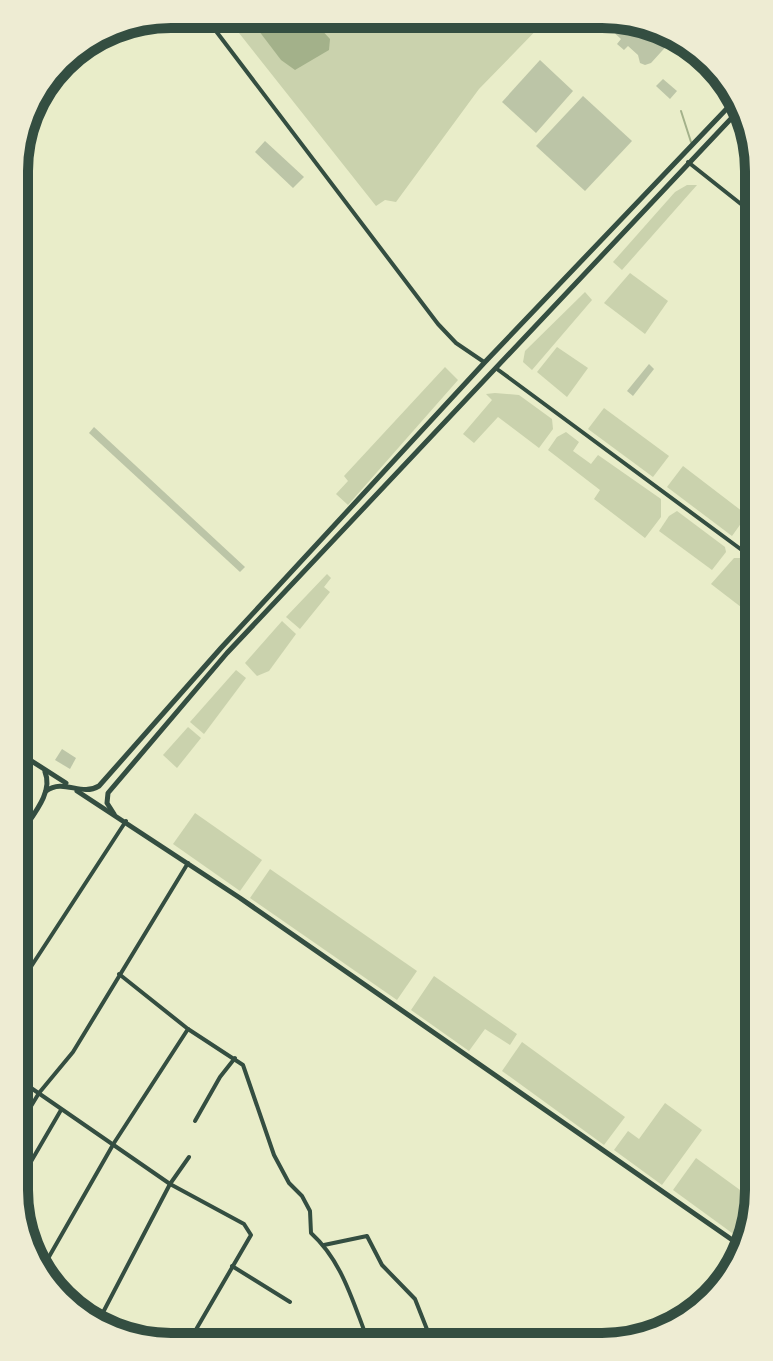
<svg xmlns="http://www.w3.org/2000/svg" width="773" height="1361" viewBox="0 0 773 1361" font-family="'DM Sans',sans-serif">
	<style>
		.green { fill: #cad2ad }
		.water { fill: #a3b18a }
		.lines { fill: none; stroke-linecap: round; stroke-linejoin: round }
		.stream { stroke: #a3b18a; stroke-width: 2 }
		.building { fill: #bcc5a7 }
		.minor { stroke: #344e41; stroke-width: 4 }
		.tertiary { stroke: #344e41; stroke-width: 5 }
		.rim { fill: none; stroke: #344e41; stroke-width: 10 }
	</style>
	<rect width="100%" height="100%" fill="#e9edc9"/>
	<g class="green">
		<polygon points="224,14 550,16 479,89 396,202 385,200 376,206"/>
		<polygon points="687,185 697,185 622,270 613,262 675,192"/>
		<polygon points="630,273 668,301 645,334 604,303"/>
		<polygon points="585,292 592,300 532,370 523,362 525,351"/>
		<polygon points="557,347 588,368 567,397 537,372"/>
		<polygon points="445,367 458,380 348,505 336,494 348,481 344,476"/>
		<polygon points="495,393 519,395 552,419 553,429 539,448 498,417 474,443 463,434 492,400 486,394"/>
		<polygon points="604,408 669,456 653,477 588,429"/>
		<polygon points="566,432 579,442 573,451 591,464 598,455 661,499 661,517 645,538 594,499 600,490 548,450 557,437"/>
		<polygon points="683,466 747,515 732,536 667,487"/>
		<polygon points="677,511 725,547 726,552 712,570 659,531 669,516"/>
		<polygon points="734,558 740,558 754,569 754,617 711,584"/>
		<polygon points="327,574 331,578 324,587 330,592 300,629 286,617"/>
		<polygon points="282,621 296,634 269,671 257,676 245,663"/>
		<polygon points="236,670 246,678 204,734 190,722"/>
		<polygon points="188,727 201,738 177,768 163,755"/>
		<polygon points="195,813 262,860 240,891 173,844"/>
		<polygon points="270,869 417,971 397,1000 250,898"/>
		<polygon points="434,976 517,1034 510,1045 485,1029 469,1051 411,1010"/>
		<polygon points="522,1042 625,1117 604,1145 502,1071"/>
		<polygon points="665,1103 702,1130 662,1185 614,1150 628,1131 639,1139"/>
		<polygon points="696,1158 758,1203 743,1241 673,1190"/>
	</g>
	<polygon class="water" points="246,14 308,15 330,39 329,50 295,70 281,60"/>
	<g class="lines">
		<polyline class="stream" points="681,111 691,142"/>
	</g>
	<g class="building">
		<polygon points="597,17 632,17 661,31 671,41 651,63 645,65 640,63 638,55 628,46 624,50 617,44 621,39"/>
		<polygon points="540,60 573,91 536,133 502,102"/>
		<polygon points="663,79 677,91 670,99 656,86"/>
		<polygon points="583,96 632,141 585,191 536,146"/>
		<polygon points="265,141 304,177 293,188 255,152"/>
		<polygon points="649,364 654,369 633,396 627,391"/>
		<polygon points="94,427 245,567 240,572 89,433"/>
		<polygon points="62,749 76,758 70,769 55,760"/>
	</g>
	<g class="lines">
		<g class="minor">
			<polyline points="203,14 438,324 456,343 484,362"/>
			<polyline points="688,162 751,212"/>
			<polyline points="497,369 754,559"/>
			<path d="M119,974L188,1029L243,1065L274,1155L289,1183L302,1196L310,1211L311,1233C343,1262 353,1303 369,1343"/>
			<polyline points="21,982 126,821"/>
			<polyline points="21,1081 170,1184 244,1224 251,1235 187,1345"/>
			<polyline points="22,1121 39,1093 73,1052 188,863"/>
			<polyline points="195,1121 220,1077 235,1058"/>
			<polyline points="22,1177 61,1110"/>
			<polyline points="22,1206 29,1210 30,1215 22,1228"/>
			<polyline points="324,1245 367,1236 382,1265 415,1299 432,1342"/>
			<polyline points="232,1266 290,1302"/>
			<polyline points="42,1269 114,1143 188,1029"/>
			<polyline points="98,1322 170,1184 189,1157"/>
		</g>
		<g class="tertiary">
			<polyline points="19,753 66,783"/>
			<path d="M46,791C64,778 81,797 99,786L221,648L485,362L736,99"/>
			<polyline points="77,791 240,898 741,1246"/>
			<polyline points="114,814 107,803 108,793 227,653 742,107"/>
			<path d="M20,835C31,817 54,793 45,772"/>
		</g>
	</g>
	<path d="M0 0H773V1361H0ZM171 28H602A143 143 0 0 1 745 171V1190A143 143 0 0 1 602 1333H171A143 143 0 0 1 28 1190V171A143 143 0 0 1 171 28Z" fill="#eeecd3" fill-rule="evenodd"/>
	<path class="rim" d="M171 28H602A143 143 0 0 1 745 171V1190A143 143 0 0 1 602 1333H171A143 143 0 0 1 28 1190V171A143 143 0 0 1 171 28Z"/>
</svg>
